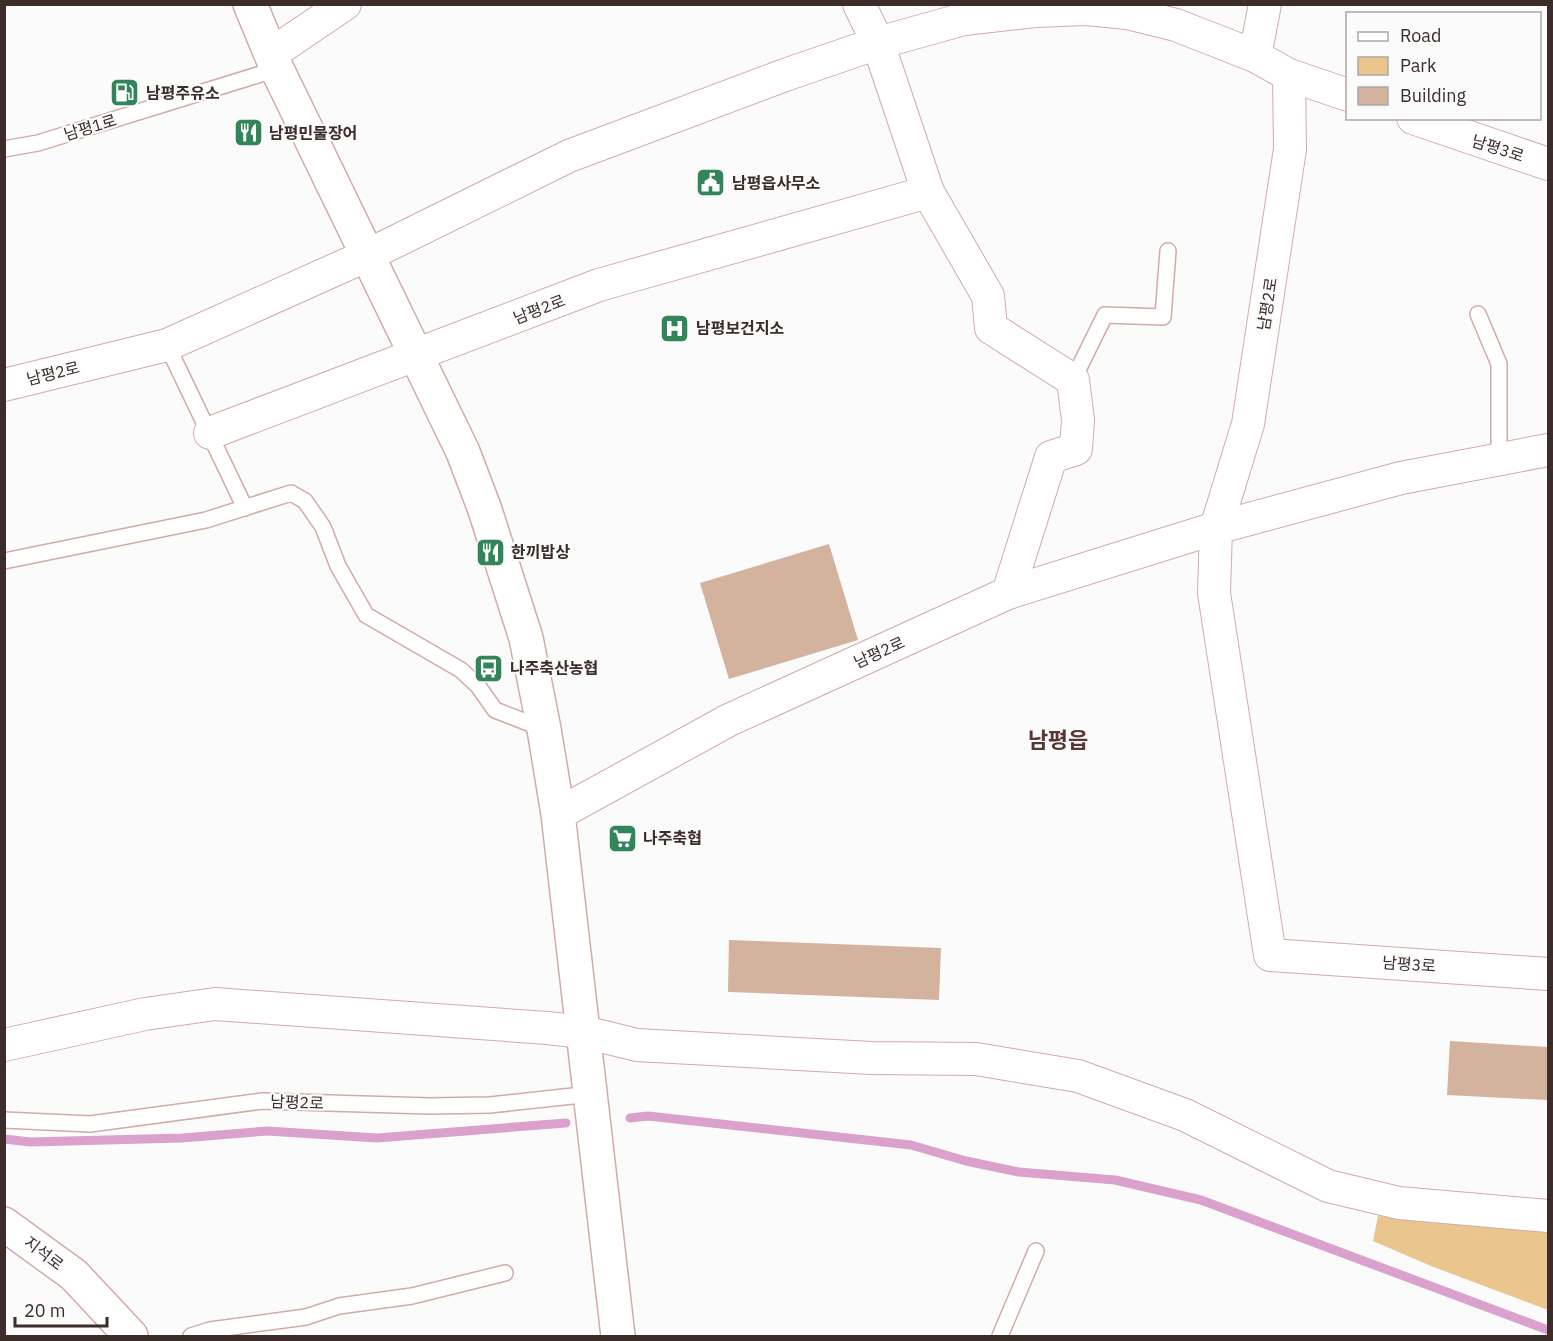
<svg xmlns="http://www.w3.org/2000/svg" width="1553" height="1341" viewBox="0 0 1553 1341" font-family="'IBM Plex Sans','Noto Sans KR',sans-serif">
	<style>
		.green { fill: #eac58d }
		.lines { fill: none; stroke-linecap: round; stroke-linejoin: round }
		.stream { stroke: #daa1cd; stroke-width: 9 }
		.building { fill: #d3b29e }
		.lane-casing { stroke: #d3aba6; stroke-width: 18 }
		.street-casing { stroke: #d3aba6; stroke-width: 34 }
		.secondary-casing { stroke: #d3aba6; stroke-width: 36 }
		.lane { stroke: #fff; stroke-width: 15 }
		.street { stroke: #fff; stroke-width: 32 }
		.secondary { stroke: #fff; stroke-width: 33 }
		.labels { text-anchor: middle; stroke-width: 4.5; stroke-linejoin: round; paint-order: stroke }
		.poi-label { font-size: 16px; font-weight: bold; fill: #3c2c2a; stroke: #fbfbfb; text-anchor: start }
		.street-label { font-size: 16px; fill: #3c2c2a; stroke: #fbfbfb }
		.district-label { font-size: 22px; font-weight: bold; fill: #573733; stroke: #fbfbfb }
	</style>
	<rect width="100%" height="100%" fill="#fbfbfb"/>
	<polygon class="green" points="1378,1216 1548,1232 1548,1310 1431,1266 1373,1241"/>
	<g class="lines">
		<g class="stream">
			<polyline points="630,1118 648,1116 911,1145 966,1161 1019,1172 1115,1180 1201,1200 1548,1330"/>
			<polyline points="4,1139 30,1142 182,1138 267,1131 377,1138 566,1123"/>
		</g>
	</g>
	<g class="building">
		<polygon points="829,544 858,640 729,679 700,583"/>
		<polygon points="729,940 941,948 939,1000 728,992"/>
		<polygon points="1450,1041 1548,1047 1548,1100 1447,1095"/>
	</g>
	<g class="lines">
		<defs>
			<g id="lane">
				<polyline points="4,149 38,143 277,69"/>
				<polyline points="1478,314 1499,364 1499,460"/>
				<polyline points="167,345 245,508"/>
				<polyline points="1073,380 1105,315 1163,317 1168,251"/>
				<polyline points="4,561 206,520 291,493 305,501 323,527 338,566 366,615 461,670 478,686 495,710 544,729"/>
				<polyline points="4,1120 90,1124 262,1101 429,1106 490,1105 591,1094"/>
				<polyline points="191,1336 210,1330 306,1317 339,1306 412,1296 505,1273"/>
				<polyline points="1000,1336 1036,1251"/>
			</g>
			<g id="street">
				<polyline points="271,54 345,4"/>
				<polyline points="1255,56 1265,4"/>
				<polyline points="1289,75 1290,149 1248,424 1216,528 1214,593 1270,955 1548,974"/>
				<polyline points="1413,118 1548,164"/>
				<polyline points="928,192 988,296 991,328 1073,380 1078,420 1076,449 1051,457 1008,593"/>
				<polyline points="4,385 167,345 368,255 569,156 785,75 878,43 964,19 1035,11 1086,9 1127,13 1176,25 1255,56 1289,75 1348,95"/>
				<polyline points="210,433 599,285 928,192 878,43 859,4"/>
				<polyline points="558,814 729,720 1008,593 1216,528 1401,478 1548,450"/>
				<polyline points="4,1045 145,1014 215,1004 547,1028 584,1032 637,1045 871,1058 976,1059 1078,1076 1185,1115 1328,1186 1399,1203 1548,1216"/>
			</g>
			<g id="secondary">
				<polyline points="250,4 277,69 463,452 485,510 526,638 544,729 558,814 618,1336"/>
				<polyline points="4,1224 74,1275 131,1336"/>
			</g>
		</defs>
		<use href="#lane" class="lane-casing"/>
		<use href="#street" class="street-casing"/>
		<use href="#secondary" class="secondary-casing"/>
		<use href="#lane" class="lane"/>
		<use href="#street" class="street"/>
		<use href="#secondary" class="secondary"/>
	</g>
	<defs>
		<symbol id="fuel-square" viewBox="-11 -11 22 22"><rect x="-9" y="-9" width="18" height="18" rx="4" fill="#328558" stroke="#fbfbfb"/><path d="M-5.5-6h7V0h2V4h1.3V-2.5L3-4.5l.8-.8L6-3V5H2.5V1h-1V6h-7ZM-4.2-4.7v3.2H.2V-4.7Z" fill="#fff"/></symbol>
		<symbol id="restaurant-square" viewBox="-11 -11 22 22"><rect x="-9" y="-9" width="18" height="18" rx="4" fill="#328558" stroke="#fbfbfb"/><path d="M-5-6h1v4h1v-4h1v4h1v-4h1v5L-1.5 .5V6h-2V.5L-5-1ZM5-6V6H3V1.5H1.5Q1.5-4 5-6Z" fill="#fff"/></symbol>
		<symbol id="civic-square" viewBox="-11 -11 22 22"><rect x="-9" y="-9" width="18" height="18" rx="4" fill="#328558" stroke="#fbfbfb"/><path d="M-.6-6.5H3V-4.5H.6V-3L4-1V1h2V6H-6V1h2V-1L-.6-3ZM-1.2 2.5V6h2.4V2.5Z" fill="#fff"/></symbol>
		<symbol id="hospital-square" viewBox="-11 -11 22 22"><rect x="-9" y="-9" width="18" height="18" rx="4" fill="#328558" stroke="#fbfbfb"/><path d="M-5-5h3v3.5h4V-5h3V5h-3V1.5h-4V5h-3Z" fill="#fff"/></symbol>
		<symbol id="bus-square" viewBox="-11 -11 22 22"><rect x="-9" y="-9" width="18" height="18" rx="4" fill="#328558" stroke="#fbfbfb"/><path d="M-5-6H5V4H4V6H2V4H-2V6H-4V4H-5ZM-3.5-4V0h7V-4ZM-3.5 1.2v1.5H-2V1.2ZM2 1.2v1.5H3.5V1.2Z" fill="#fff"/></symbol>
		<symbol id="supermarket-square" viewBox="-11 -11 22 22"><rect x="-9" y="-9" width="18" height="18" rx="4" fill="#328558" stroke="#fbfbfb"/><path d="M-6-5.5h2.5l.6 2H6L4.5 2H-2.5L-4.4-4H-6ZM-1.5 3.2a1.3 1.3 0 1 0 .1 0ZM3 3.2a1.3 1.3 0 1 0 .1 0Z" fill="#fff"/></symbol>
	</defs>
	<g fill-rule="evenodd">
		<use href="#fuel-square" x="108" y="76" width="33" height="33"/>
		<use href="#restaurant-square" x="232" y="116" width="33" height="33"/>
		<use href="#civic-square" x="694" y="166" width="33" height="33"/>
		<use href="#hospital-square" x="658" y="312" width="33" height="33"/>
		<use href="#restaurant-square" x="474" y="536" width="33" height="33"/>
		<use href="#bus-square" x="472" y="652" width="33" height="33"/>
		<use href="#supermarket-square" x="606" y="822" width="33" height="33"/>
	</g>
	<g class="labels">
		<g class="poi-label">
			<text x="146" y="99">남평주유소</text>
			<text x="269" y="139">남평민물장어</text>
			<text x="732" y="189">남평읍사무소</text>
			<text x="696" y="334">남평보건지소</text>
			<text x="511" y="558">한끼밥상</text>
			<text x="510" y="674">나주축산농협</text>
			<text x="643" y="844">나주축협</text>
		</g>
		<g class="street-label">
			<text transform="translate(90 127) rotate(-17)" y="6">남평1로</text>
			<text transform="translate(1498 148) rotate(18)" y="6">남평3로</text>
			<text transform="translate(1267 304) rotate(-81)" y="6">남평2로</text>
			<text transform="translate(539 309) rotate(-21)" y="6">남평2로</text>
			<text transform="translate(53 373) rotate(-14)" y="6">남평2로</text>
			<text transform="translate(879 652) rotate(-24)" y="6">남평2로</text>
			<text transform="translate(1409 964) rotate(4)" y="6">남평3로</text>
			<text transform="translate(297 1102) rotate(2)" y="6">남평2로</text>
			<text transform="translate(44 1253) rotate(37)" y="6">지석로</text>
		</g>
		<g class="district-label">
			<text x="1058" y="748">남평읍</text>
		</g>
	</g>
	<rect width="1553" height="1341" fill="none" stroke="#3c2c2a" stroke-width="12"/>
	<rect x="1346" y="12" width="195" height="108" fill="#fbfbfb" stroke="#afa8a7" stroke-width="1.5"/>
	<rect x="1358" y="32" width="30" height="9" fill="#ffffff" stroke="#afa8a7" stroke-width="1.5"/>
	<text x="1400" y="42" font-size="18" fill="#3c2c2a">Road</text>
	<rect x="1358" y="57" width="30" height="18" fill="#eac58d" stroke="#afa8a7" stroke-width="1.5"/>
	<text x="1400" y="72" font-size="18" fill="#3c2c2a">Park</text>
	<rect x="1358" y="87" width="30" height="18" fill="#d3b29e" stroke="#afa8a7" stroke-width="1.5"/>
	<text x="1400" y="102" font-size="18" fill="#3c2c2a">Building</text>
	<path d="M15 1317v9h92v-9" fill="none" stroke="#3c2c2a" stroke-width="3"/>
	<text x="24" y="1317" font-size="18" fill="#3c2c2a" stroke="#fbfbfb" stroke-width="4.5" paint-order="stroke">20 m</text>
</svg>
